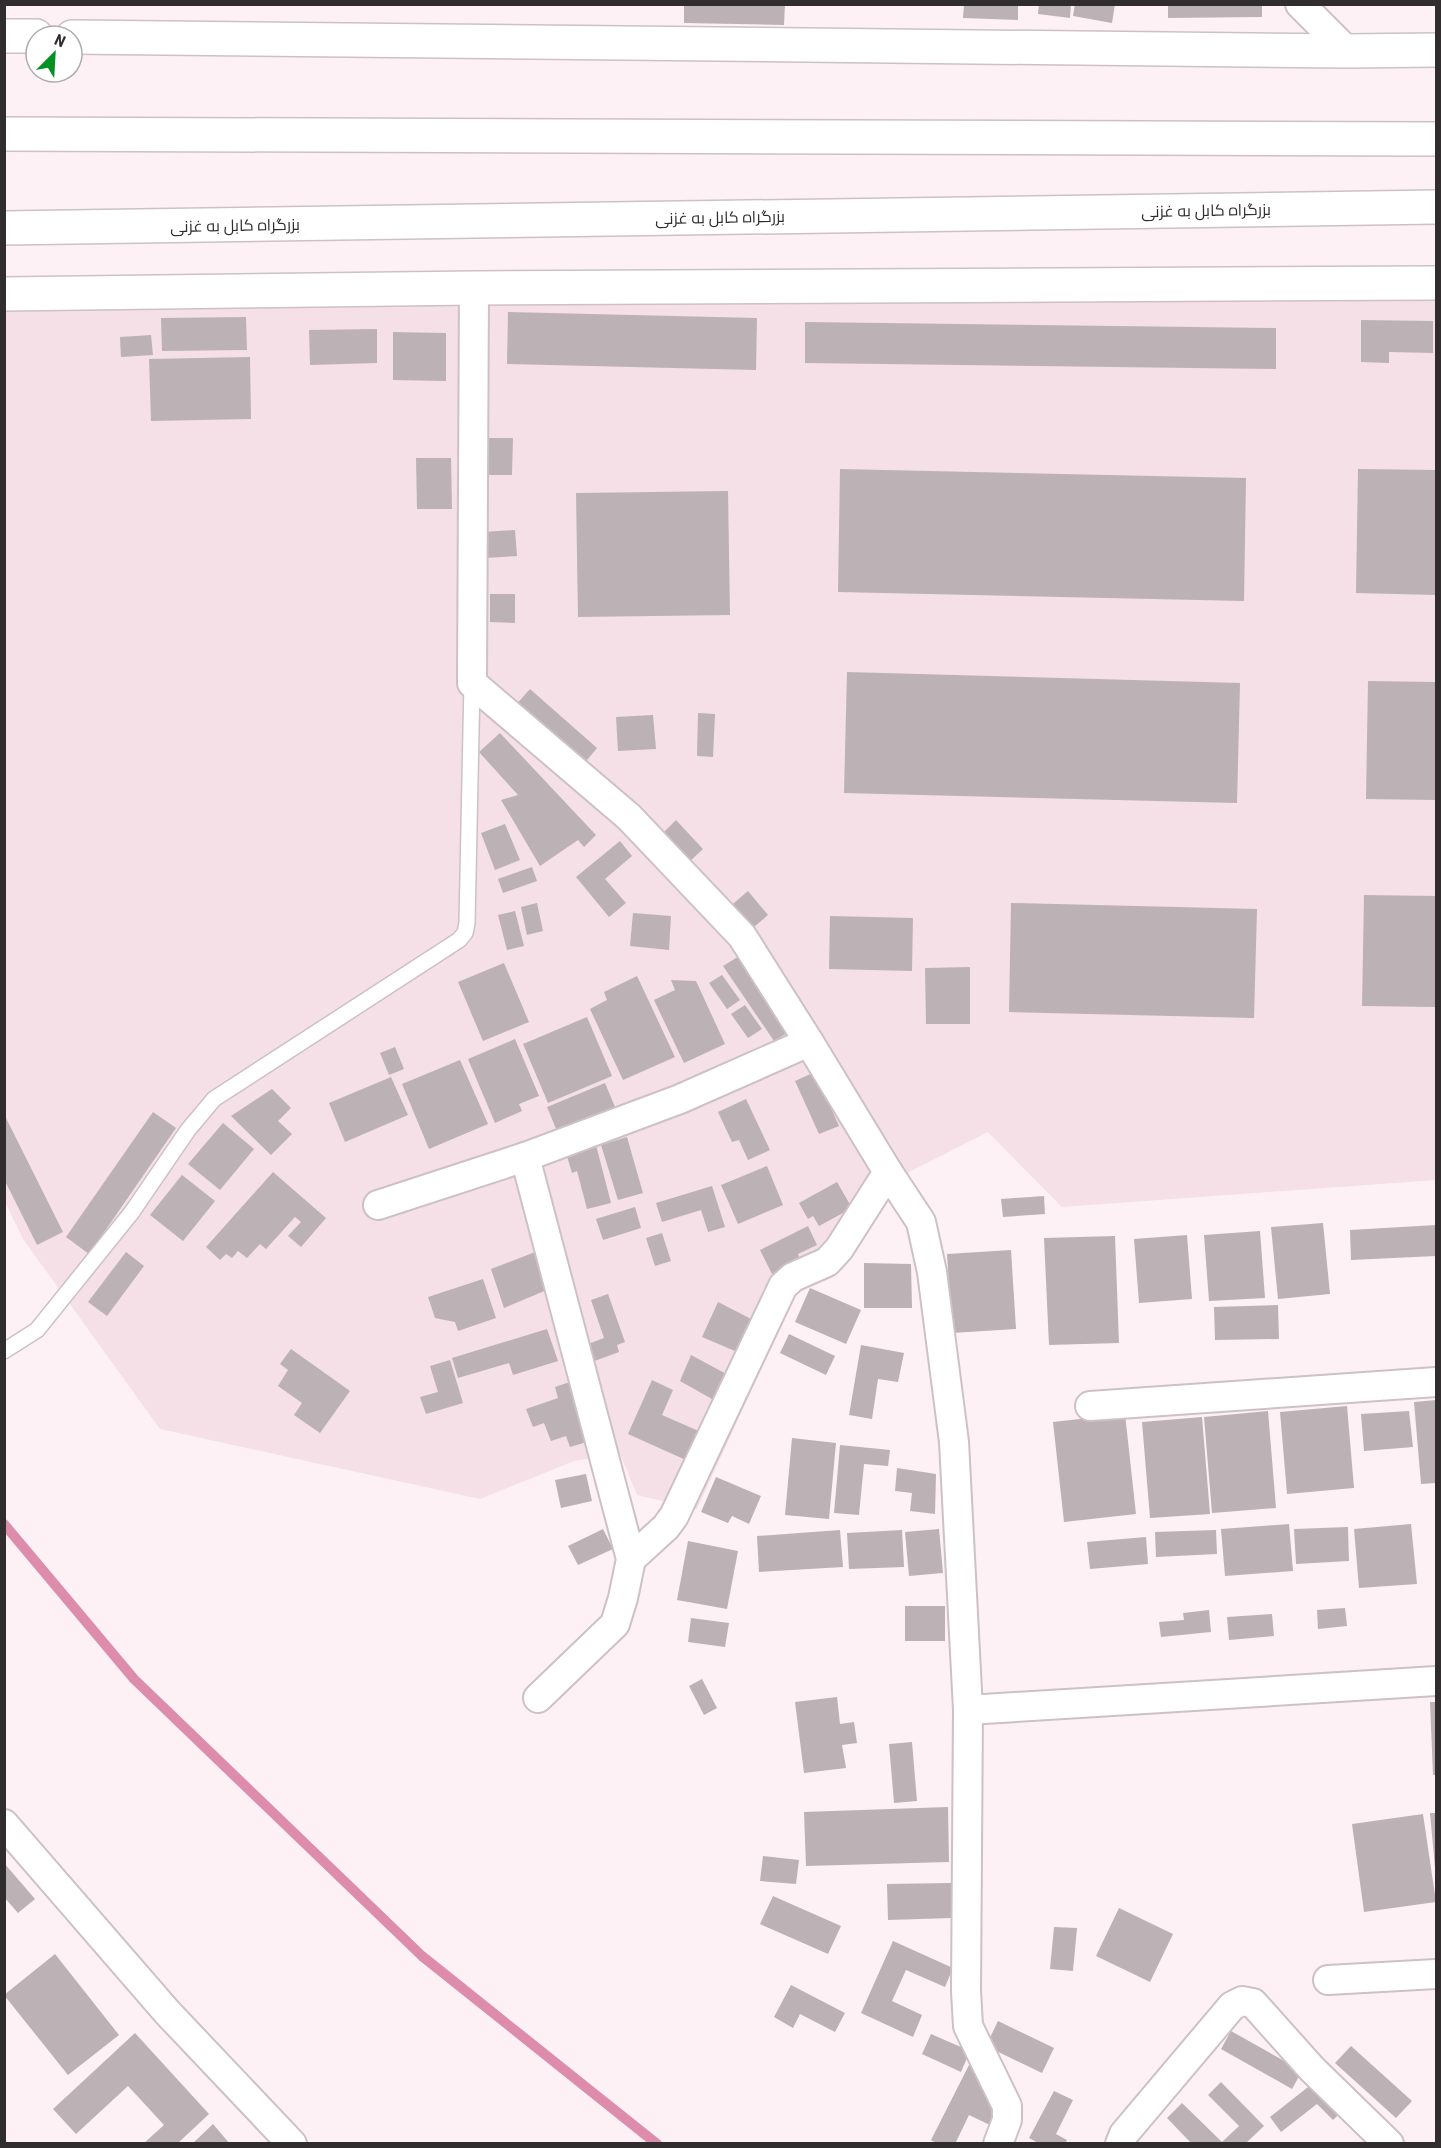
<svg xmlns="http://www.w3.org/2000/svg" width="1441" height="2148" viewBox="0 0 1441 2148" font-family="'Roboto Condensed',Cairo,sans-serif">
	<style>
		.built { fill: #f4e0e6 }
		.lines { fill: none; stroke-linecap: round; stroke-linejoin: round }
		.stream { stroke: #dd8dab; stroke-width: 10 }
		.building { fill: #bcb1b4 }
		.lane-casing { stroke: #cdc1c5; stroke-width: 18 }
		.street-casing { stroke: #cdc1c5; stroke-width: 32 }
		.secondary-casing { stroke: #cdc1c5; stroke-width: 36 }
		.highway-casing { stroke: #cdc1c5; stroke-width: 36 }
		.lane { stroke: #fff; stroke-width: 15 }
		.street { stroke: #fff; stroke-width: 28 }
		.secondary { stroke: #fff; stroke-width: 33 }
		.highway { stroke: #fff; stroke-width: 33 }
		.labels { text-anchor: middle; stroke-width: 6; stroke-linejoin: round; paint-order: stroke }
		.street-label { font-size: 16px; fill: #312d2e; stroke: #fff }
	</style>
	<rect width="100%" height="100%" fill="#fdf1f5"/>
	<polygon class="built" points="5,291 1436,292 1436,1180 1062,1207 988,1132 891,1181 800,1284 697,1509 637,1495 620,1454 574,1461 480,1499 160,1429 23,1239 5,1202"/>
	<g class="lines">
		<polyline class="stream" points="4,1524 134,1679 422,1956 657,2144"/>
	</g>
	<g class="building">
		<polygon points="684,4 785,4 784,25 684,23"/>
		<polygon points="964,4 1018,4 1018,20 963,18"/>
		<polygon points="1039,4 1071,4 1070,18 1038,14"/>
		<polygon points="1075,4 1115,4 1112,23 1073,16"/>
		<polygon points="1168,4 1262,4 1262,17 1168,18"/>
		<polygon points="508,312 757,318 756,370 507,364"/>
		<polygon points="246,317 247,350 162,351 161,318"/>
		<polygon points="1361,320 1433,321 1433,353 1389,352 1389,363 1361,362"/>
		<polygon points="805,322 1276,328 1276,369 805,363"/>
		<polygon points="377,329 377,363 310,365 309,330"/>
		<polygon points="393,332 446,333 446,381 393,380"/>
		<polygon points="151,335 153,355 121,357 120,337"/>
		<polygon points="250,357 251,419 151,421 149,359"/>
		<polygon points="489,438 513,438 512,475 489,475"/>
		<polygon points="416,458 451,458 452,509 417,509"/>
		<polygon points="840,469 1246,478 1244,601 838,592"/>
		<polygon points="1358,469 1436,470 1436,595 1356,593"/>
		<polygon points="728,491 730,615 578,617 576,493"/>
		<polygon points="515,530 517,556 485,558 483,532"/>
		<polygon points="490,594 515,594 515,623 490,622"/>
		<polygon points="847,672 1240,683 1237,803 844,793"/>
		<polygon points="1368,681 1436,682 1436,800 1366,799"/>
		<polygon points="530,689 597,748 582,766 514,707"/>
		<polygon points="698,713 715,714 713,757 697,756"/>
		<polygon points="653,715 656,749 618,751 616,717"/>
		<polygon points="500,733 596,835 584,847 578,840 540,866 501,800 518,795 479,752"/>
		<polygon points="676,820 703,849 688,863 661,835"/>
		<polygon points="505,824 520,860 495,870 481,833"/>
		<polygon points="620,841 632,856 605,879 626,903 609,917 576,877"/>
		<polygon points="532,867 537,881 503,893 498,879"/>
		<polygon points="748,891 768,915 747,933 727,909"/>
		<polygon points="1364,895 1436,896 1436,1007 1362,1006"/>
		<polygon points="537,903 543,931 527,935 521,907"/>
		<polygon points="1011,903 1257,909 1254,1018 1009,1012"/>
		<polygon points="515,911 524,946 507,950 498,915"/>
		<polygon points="633,913 671,916 669,950 630,946"/>
		<polygon points="830,916 913,918 912,971 829,969"/>
		<polygon points="741,955 792,1030 774,1041 723,966"/>
		<polygon points="504,963 529,1022 483,1041 458,982"/>
		<polygon points="970,967 970,1024 926,1024 925,968"/>
		<polygon points="722,975 740,1000 727,1009 709,983"/>
		<polygon points="637,976 675,1057 623,1080 590,1009 607,1000 604,992"/>
		<polygon points="671,980 696,981 725,1044 684,1063 654,1000 675,990"/>
		<polygon points="745,1005 762,1029 748,1038 731,1014"/>
		<polygon points="587,1017 612,1076 548,1103 523,1044"/>
		<polygon points="515,1039 539,1096 519,1104 522,1111 495,1123 468,1059"/>
		<polygon points="395,1047 404,1069 389,1075 380,1053"/>
		<polygon points="460,1060 488,1124 429,1149 402,1084"/>
		<polygon points="815,1072 839,1126 819,1134 795,1081"/>
		<polygon points="391,1077 408,1115 345,1142 329,1103"/>
		<polygon points="605,1083 615,1107 557,1131 547,1107"/>
		<polygon points="272,1089 291,1108 278,1121 292,1134 271,1155 231,1116"/>
		<polygon points="746,1099 770,1150 748,1160 739,1140 732,1142 718,1112"/>
		<polygon points="153,1112 176,1128 89,1254 66,1237"/>
		<polygon points="4,1114 63,1232 37,1245 4,1179"/>
		<polygon points="223,1123 254,1149 220,1190 188,1164"/>
		<polygon points="627,1137 643,1193 618,1200 601,1145"/>
		<polygon points="596,1145 611,1203 587,1209 577,1171 572,1173 566,1153"/>
		<polygon points="767,1166 783,1205 738,1224 721,1185"/>
		<polygon points="273,1172 326,1218 301,1247 288,1236 301,1222 295,1217 266,1249 260,1244 247,1258 238,1251 232,1258 226,1254 220,1260 206,1247"/>
		<polygon points="182,1175 215,1201 183,1241 150,1215"/>
		<polygon points="837,1182 852,1208 819,1226 813,1216 808,1219 799,1203"/>
		<polygon points="712,1186 725,1227 708,1232 701,1210 662,1222 656,1203"/>
		<polygon points="1044,1196 1045,1214 1003,1217 1001,1199"/>
		<polygon points="635,1207 641,1228 603,1240 596,1219"/>
		<polygon points="1323,1223 1330,1294 1278,1299 1271,1227"/>
		<polygon points="1436,1225 1436,1256 1351,1260 1350,1230"/>
		<polygon points="808,1226 817,1245 798,1254 802,1265 774,1278 760,1250"/>
		<polygon points="1260,1231 1265,1298 1209,1301 1204,1235"/>
		<polygon points="662,1233 671,1261 655,1266 646,1238"/>
		<polygon points="1187,1235 1192,1299 1139,1303 1134,1239"/>
		<polygon points="1115,1236 1119,1343 1049,1345 1044,1238"/>
		<polygon points="543,1249 554,1287 504,1308 491,1269"/>
		<polygon points="1011,1250 1016,1329 952,1333 947,1254"/>
		<polygon points="126,1252 144,1266 107,1316 88,1302"/>
		<polygon points="864,1263 911,1264 912,1308 864,1308"/>
		<polygon points="483,1279 496,1318 458,1331 455,1322 435,1318 428,1297"/>
		<polygon points="810,1288 861,1310 846,1344 795,1322"/>
		<polygon points="608,1294 625,1342 617,1345 619,1352 589,1363 583,1346 604,1338 591,1300"/>
		<polygon points="718,1302 757,1322 742,1354 702,1337"/>
		<polygon points="1278,1305 1279,1339 1215,1340 1214,1307"/>
		<polygon points="547,1329 558,1361 513,1375 509,1363 458,1378 452,1358"/>
		<polygon points="789,1334 835,1356 826,1375 780,1353"/>
		<polygon points="861,1345 904,1353 898,1382 878,1379 872,1419 849,1415"/>
		<polygon points="291,1349 350,1391 320,1433 294,1415 302,1403 278,1386 288,1370 280,1364"/>
		<polygon points="691,1355 732,1377 719,1403 680,1381"/>
		<polygon points="450,1360 463,1403 426,1414 420,1397 438,1392 430,1366"/>
		<polygon points="652,1380 673,1390 662,1415 701,1432 688,1461 628,1434"/>
		<polygon points="570,1382 590,1441 570,1447 566,1436 551,1441 544,1423 533,1427 526,1409 558,1398 555,1387"/>
		<polygon points="1436,1400 1436,1483 1421,1484 1414,1402"/>
		<polygon points="1347,1406 1354,1488 1287,1494 1280,1412"/>
		<polygon points="1268,1411 1276,1508 1212,1513 1204,1417"/>
		<polygon points="1409,1411 1413,1447 1364,1451 1361,1414"/>
		<polygon points="1125,1414 1136,1514 1064,1522 1053,1422"/>
		<polygon points="1202,1417 1210,1514 1150,1518 1142,1422"/>
		<polygon points="792,1438 836,1443 829,1519 785,1515"/>
		<polygon points="840,1445 890,1450 888,1466 864,1464 859,1515 834,1513"/>
		<polygon points="897,1468 936,1474 935,1514 910,1511 912,1493 895,1491"/>
		<polygon points="586,1474 592,1501 561,1508 555,1480"/>
		<polygon points="716,1477 761,1496 749,1524 732,1516 728,1523 701,1512"/>
		<polygon points="1289,1524 1293,1571 1225,1576 1221,1529"/>
		<polygon points="1411,1524 1417,1584 1359,1588 1354,1529"/>
		<polygon points="1348,1527 1349,1561 1296,1564 1294,1529"/>
		<polygon points="603,1529 613,1549 578,1565 568,1546"/>
		<polygon points="939,1529 943,1573 909,1576 905,1532"/>
		<polygon points="840,1530 843,1567 759,1572 757,1536"/>
		<polygon points="902,1530 904,1567 849,1569 847,1533"/>
		<polygon points="1216,1530 1217,1554 1156,1557 1155,1532"/>
		<polygon points="1146,1537 1148,1564 1090,1569 1087,1542"/>
		<polygon points="688,1541 738,1551 727,1609 677,1600"/>
		<rect x="905" y="1606" width="40" height="35"/>
		<polygon points="1345,1608 1347,1626 1318,1629 1317,1610"/>
		<polygon points="1209,1610 1211,1632 1161,1637 1159,1622 1184,1620 1183,1613"/>
		<polygon points="1272,1614 1274,1636 1229,1640 1227,1617"/>
		<polygon points="691,1618 729,1623 725,1647 688,1642"/>
		<polygon points="702,1679 717,1708 704,1715 689,1686"/>
		<polygon points="837,1697 840,1724 854,1722 857,1743 842,1745 846,1768 804,1773 795,1702"/>
		<polygon points="1430,1702 1436,1702 1436,1775 1433,1775"/>
		<polygon points="912,1742 917,1801 894,1803 889,1744"/>
		<polygon points="948,1807 949,1862 806,1866 804,1812"/>
		<polygon points="1430,1813 1436,1813 1436,1868 1435,1868"/>
		<polygon points="1423,1814 1436,1902 1364,1912 1352,1824"/>
		<polygon points="763,1856 799,1860 796,1884 760,1881"/>
		<polygon points="4,1863 35,1899 18,1913 4,1897"/>
		<polygon points="951,1883 952,1918 888,1920 887,1884"/>
		<polygon points="773,1896 841,1926 828,1954 760,1924"/>
		<polygon points="1119,1908 1173,1934 1150,1982 1096,1956"/>
		<polygon points="1054,1927 1077,1928 1073,1971 1050,1969"/>
		<polygon points="893,1941 953,1968 945,1987 906,1970 892,2001 922,2015 913,2037 861,2013"/>
		<polygon points="55,1954 119,2035 68,2075 4,1995"/>
		<polygon points="791,1985 845,2013 835,2032 800,2014 793,2028 774,2017"/>
		<polygon points="998,2021 1054,2048 1042,2073 986,2046"/>
		<polygon points="1231,2031 1302,2071 1292,2089 1221,2049"/>
		<polygon points="135,2033 209,2114 177,2144 143,2144 164,2125 128,2086 76,2134 53,2109"/>
		<polygon points="931,2034 970,2051 961,2072 922,2054"/>
		<polygon points="1351,2046 1412,2101 1396,2118 1335,2063"/>
		<polygon points="969,2065 975,2068 995,2113 990,2125 969,2115 955,2144 938,2144 931,2140"/>
		<polygon points="1317,2080 1345,2108 1333,2120 1317,2104 1281,2132 1270,2117"/>
		<polygon points="1221,2082 1264,2126 1245,2144 1192,2144 1167,2118 1182,2103 1222,2142 1239,2126 1208,2095"/>
		<polygon points="1054,2091 1073,2100 1056,2134 1067,2140 1065,2144 1040,2144 1029,2138"/>
		<polygon points="213,2124 230,2144 192,2144"/>
	</g>
	<g class="lines">
		<defs>
			<polyline id="lane" points="4,1351 37,1330 132,1212 188,1130 214,1099 459,940 465,933 467,923 472,683"/>
			<g id="street">
				<polyline points="1300,4 1347,51"/>
				<polyline points="474,288 472,683 629,817 742,936 809,1042 888,1172 921,1222 932,1272 954,1442 968,1710 966,1991 968,2026 1007,2106 1007,2120 998,2144"/>
				<polyline points="525,1157 631,1559 623,1598 615,1624 538,1698"/>
				<polyline points="378,1205 525,1157 680,1099 809,1042"/>
				<polyline points="1090,1406 1436,1382"/>
				<polyline points="631,1559 666,1527 674,1516 783,1286 793,1277 827,1262 839,1249 888,1172"/>
				<polyline points="968,1710 1436,1681"/>
				<polyline points="4,1824 167,2012 292,2144"/>
				<polyline points="1328,1980 1436,1974"/>
				<polyline points="1120,2144 1124,2134 1232,2006 1242,2001 1253,2003 1312,2069 1389,2144"/>
			</g>
			<g id="secondary">
				<polyline points="4,36 36,36"/>
				<polyline points="72,37 1347,51 1436,50"/>
				<polyline points="4,294 474,288 1436,283"/>
			</g>
			<g id="highway">
				<polyline points="4,134 1436,139"/>
				<polyline points="4,228 1436,207"/>
			</g>
		</defs>
		<use href="#lane" class="lane-casing"/>
		<use href="#street" class="street-casing"/>
		<use href="#secondary" class="secondary-casing"/>
		<use href="#highway" class="highway-casing"/>
		<use href="#lane" class="lane"/>
		<use href="#street" class="street"/>
		<use href="#secondary" class="secondary"/>
		<use href="#highway" class="highway"/>
	</g>
	<g class="labels">
		<g class="street-label">
			<text transform="translate(1206 210) rotate(-1)" y="6">بزرگراه کابل به غزنی</text>
			<text transform="translate(720 217) rotate(-1)" y="6">بزرگراه کابل به غزنی</text>
			<text transform="translate(235 225) rotate(-1)" y="6">بزرگراه کابل به غزنی</text>
		</g>
	</g>
	<rect width="1441" height="2148" fill="none" stroke="#312d2e" stroke-width="12"/>
	<g transform="translate(54 54) rotate(24)"><circle r="28" fill="#ffffff" stroke="#adabab" stroke-width="1.5"/>
	<path d="M0-4.5L10 22L0 15L-10 22Z" fill="#049123"/>
	<text y="-9" font-size="16" font-weight="bold" text-anchor="middle" fill="#312d2e">N</text>
	</g>
</svg>
